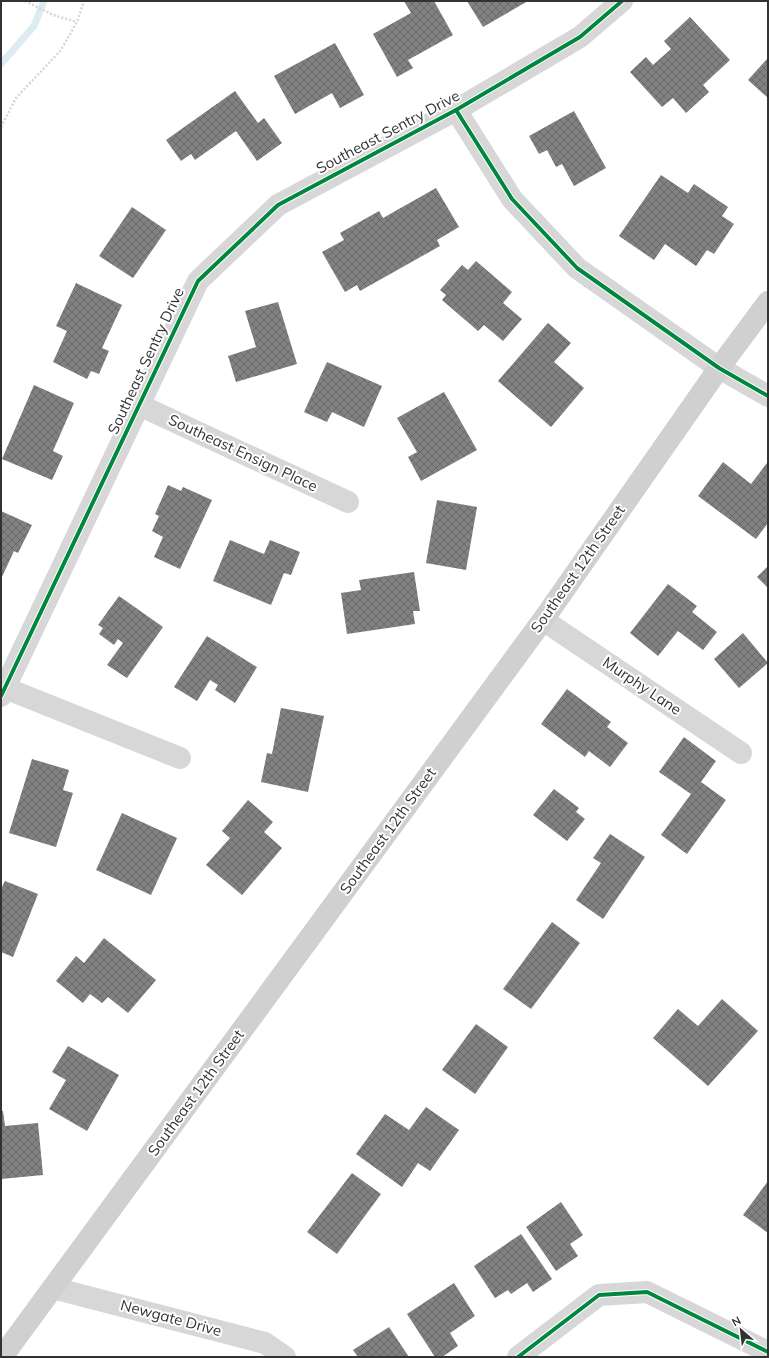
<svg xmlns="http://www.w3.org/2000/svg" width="769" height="1358" viewBox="0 0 769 1358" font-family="Mulish,sans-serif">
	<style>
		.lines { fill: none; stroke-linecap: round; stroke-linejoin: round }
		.stream { stroke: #ddebf3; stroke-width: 7 }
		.building { fill: url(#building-cross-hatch) }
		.path { stroke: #d6d6d6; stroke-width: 2.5; stroke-dasharray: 2 2; stroke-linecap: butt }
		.street { stroke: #d7d7d7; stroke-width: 22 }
		.secondary { stroke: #d0d0d0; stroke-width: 22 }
		.cycleway-casing { stroke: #fff; stroke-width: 6 }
		.cycleway { stroke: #00873e; stroke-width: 4 }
		.labels { text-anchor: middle; stroke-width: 4; stroke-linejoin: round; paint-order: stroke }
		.street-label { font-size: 15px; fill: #333; stroke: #fff }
	</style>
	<defs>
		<pattern id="building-cross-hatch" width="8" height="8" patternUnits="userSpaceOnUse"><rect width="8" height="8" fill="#818181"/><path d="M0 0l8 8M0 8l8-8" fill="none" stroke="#6a6a6a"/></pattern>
	</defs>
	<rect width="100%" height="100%" fill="#fff"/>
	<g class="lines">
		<polyline class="stream" points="1,64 34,26 44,1"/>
	</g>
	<g class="building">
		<polygon points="404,1 434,1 453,35 408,60 413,68 397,77 373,34 411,13"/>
		<polygon points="467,1 528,1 483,27"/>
		<polygon points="690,17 730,60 703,85 709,92 686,113 673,98 662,107 630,72 646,57 653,65 671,49 664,41"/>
		<polygon points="335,43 364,95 340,108 332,93 295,114 274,76"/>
		<polygon points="767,59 768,60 768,98 748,80"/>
		<polygon points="235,91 258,123 264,118 282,143 257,161 236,131 195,160 191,154 181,161 166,140"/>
		<polygon points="574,111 606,168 574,186 562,164 556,167 547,150 539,154 529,136"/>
		<polygon points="661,175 688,193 694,184 728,207 722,216 734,224 714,254 707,250 696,266 665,244 654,260 619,236"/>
		<polygon points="436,188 459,227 437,240 440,246 360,291 357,285 345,292 322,252 344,240 340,233 379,211 383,218"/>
		<polygon points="132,207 166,230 133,278 99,256"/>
		<polygon points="476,261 512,292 503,303 522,319 503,341 484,325 478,331 442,300 446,295 440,290 462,265 468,270"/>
		<polygon points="76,283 122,305 102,348 109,351 99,374 91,371 87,379 53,362 67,331 56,326"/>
		<polygon points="278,302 297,364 236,382 228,356 256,347 245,311"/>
		<polygon points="548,323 571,343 554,362 584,388 551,427 498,381"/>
		<polygon points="327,362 382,386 364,427 332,412 327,422 304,412"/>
		<polygon points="34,385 74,403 53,451 63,456 52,480 2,459"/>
		<polygon points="444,392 477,450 421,481 408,457 417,452 397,418"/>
		<polygon points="723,462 751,484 767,463 768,464 768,523 756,539 698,496"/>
		<polygon points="168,485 181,491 183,487 212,500 180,569 154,557 163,537 152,531 159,516 155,514"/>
		<polygon points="437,500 477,507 466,570 426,563"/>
		<polygon points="1,511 32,525 18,553 14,551 1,579"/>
		<polygon points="230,540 264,554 270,540 300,552 291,575 284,573 271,605 213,581"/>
		<polygon points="768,566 768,588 757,577"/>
		<polygon points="414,572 420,611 413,611 415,624 347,634 341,593 361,590 359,580"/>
		<polygon points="668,584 697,606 692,612 717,632 703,650 678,631 658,656 630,633"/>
		<polygon points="119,596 163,627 127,678 107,665 123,643 118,639 114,645 99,634 103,628 98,625"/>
		<polygon points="743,633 768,663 739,688 714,659"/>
		<polygon points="207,636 257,667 235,703 215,690 218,685 210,680 197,701 174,687"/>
		<polygon points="567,689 611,722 607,727 628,743 610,767 589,751 585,757 541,724"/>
		<polygon points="281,708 324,716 308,792 261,782 267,753 272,754"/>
		<polygon points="684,737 716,761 701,782 726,800 687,854 661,835 691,794 659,772"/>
		<polygon points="32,759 69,770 63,790 73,793 56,847 9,833"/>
		<polygon points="554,789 579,808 576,812 585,819 567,841 533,815"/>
		<polygon points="248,800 273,822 264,832 282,848 242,895 206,865 230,838 222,831"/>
		<polygon points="122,813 177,838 151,895 96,870"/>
		<polygon points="610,834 645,857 603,919 576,900 601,863 593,858"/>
		<polygon points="5,881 38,894 13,957 1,952 1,889"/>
		<polygon points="552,922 580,943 531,1009 503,989"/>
		<polygon points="104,938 156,980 128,1013 108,997 102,1003 90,994 83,1003 56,981 76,956 84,963"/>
		<polygon points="722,999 758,1031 708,1086 653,1038 678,1009 698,1026"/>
		<polygon points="476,1024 508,1047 475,1094 442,1070"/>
		<polygon points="68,1046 119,1075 87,1131 49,1109 66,1080 52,1072"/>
		<polygon points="426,1107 459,1130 430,1171 418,1163 402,1187 356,1154 385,1114 409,1130"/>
		<polygon points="1,1111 3,1111 5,1126 38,1123 43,1175 1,1179"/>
		<polygon points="352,1173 381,1194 337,1254 307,1232"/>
		<polygon points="768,1181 768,1233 743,1215"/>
		<polygon points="561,1202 583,1235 570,1244 578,1256 556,1271 526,1227"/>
		<polygon points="521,1234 552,1279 533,1292 527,1283 511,1294 508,1290 495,1298 474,1266"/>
		<polygon points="454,1283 475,1316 450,1333 458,1346 442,1357 435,1357 407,1314"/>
		<polygon points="389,1327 409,1357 358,1357 353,1350"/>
	</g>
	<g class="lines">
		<g class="path">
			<polyline points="25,1 53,15 77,22"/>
			<polyline points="1,127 16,98 61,50 77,22 84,1"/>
		</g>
		<g class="street">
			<polyline points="456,110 512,199 577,268 719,368 768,396"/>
			<polyline points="139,405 348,502"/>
			<polyline points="543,620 741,753"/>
			<polyline points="5,688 180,758"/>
			<polyline points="1,696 198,281 278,205 456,110 580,37 622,1"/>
			<polyline points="53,1288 265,1343 285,1357"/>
			<polyline points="518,1357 599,1295 647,1292 768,1352"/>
		</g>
		<polyline class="secondary" points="2,1357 543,620 719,368 768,302"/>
		<defs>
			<g id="cycleway">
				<polyline points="456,110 512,199 577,268 719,368 768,396"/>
				<polyline points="1,696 198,281 278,205 456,110 580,37 622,1"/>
				<polyline points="518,1357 599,1295 647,1292 768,1352"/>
			</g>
		</defs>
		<use href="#cycleway" class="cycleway-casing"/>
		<use href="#cycleway" class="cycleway"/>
	</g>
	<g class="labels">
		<g class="street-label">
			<text transform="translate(388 132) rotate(-28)" y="5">Southeast Sentry Drive</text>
			<text transform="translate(146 361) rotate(-65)" y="5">Southeast Sentry Drive</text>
			<text transform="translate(243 453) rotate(25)" y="5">Southeast Ensign Place</text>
			<text transform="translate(578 569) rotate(-55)" y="5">Southeast 12th Street</text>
			<text transform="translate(642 686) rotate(34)" y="5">Murphy Lane</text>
			<text transform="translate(388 831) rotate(-54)" y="5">Southeast 12th Street</text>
			<text transform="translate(196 1093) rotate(-54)" y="5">Southeast 12th Street</text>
			<text transform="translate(171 1318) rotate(15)" y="5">Newgate Drive</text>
		</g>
	</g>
	<rect width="769" height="1358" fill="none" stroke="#333333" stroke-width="4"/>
	<g transform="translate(741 1330) rotate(332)" stroke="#ffffff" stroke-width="3" paint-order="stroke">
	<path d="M0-3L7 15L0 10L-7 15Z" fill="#333333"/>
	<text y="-6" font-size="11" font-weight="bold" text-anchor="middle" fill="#333333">N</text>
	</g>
</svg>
